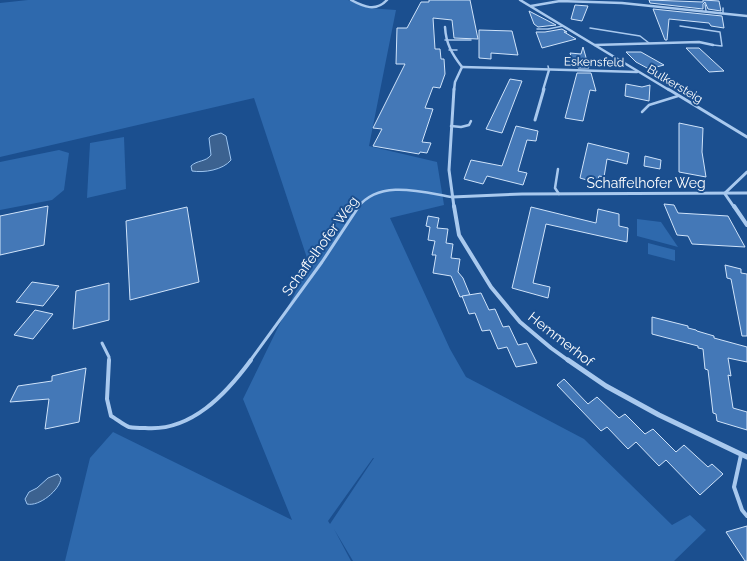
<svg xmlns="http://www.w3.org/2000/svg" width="747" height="561" viewBox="0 0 747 561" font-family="Raleway,sans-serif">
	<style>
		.green { fill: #2e69ad; fill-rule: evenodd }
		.water { fill: #3c6290; stroke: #9cc4f0 }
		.building { fill: #4478b7; stroke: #cfe3fa }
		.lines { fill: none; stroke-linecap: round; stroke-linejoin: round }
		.service-far3 { stroke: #a9c9ee; stroke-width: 1.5 }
		.service-far2 { stroke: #a9c9ee; stroke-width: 2.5 }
		.service-far1 { stroke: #a9c9ee; stroke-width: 3 }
		.service { stroke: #a9c9ee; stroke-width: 4 }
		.minor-far3 { stroke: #a9c9ee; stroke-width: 2.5 }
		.minor-far2 { stroke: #a9c9ee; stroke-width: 3 }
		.minor-far1 { stroke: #a9c9ee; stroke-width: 4 }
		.minor { stroke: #a9c9ee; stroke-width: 5 }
		.labels { text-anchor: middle; stroke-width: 4; stroke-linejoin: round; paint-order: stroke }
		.far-street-label { font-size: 12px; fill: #fff; stroke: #1b4f8f }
		.street-label { font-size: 14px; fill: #fff; stroke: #1b4f8f }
	</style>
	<rect width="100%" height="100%" fill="#1b4f8f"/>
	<g class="green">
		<path d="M28,0H348L368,8L396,10L369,146L437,162L444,205L390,218L450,349L466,377L584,439L672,525L690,515L706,530L674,561H353L334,529L351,561H65L90,458L113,432L292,520L243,399L309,264L254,98L0,157V3ZM373,458H374L330,524L328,521Z"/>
		<polygon points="124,137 126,189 87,198 90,143"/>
		<polygon points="59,150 69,153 64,190 52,200 0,210 0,162"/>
		<polygon points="637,219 661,222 678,247 637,236"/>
		<polygon points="648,243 675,250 675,261 648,254"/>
	</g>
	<g class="water">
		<path d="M221,133L226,136L231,160C223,170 204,173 192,171L191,166C197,160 206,162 211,155L209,138L211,136Z"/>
		<path d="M58,474L61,478C60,490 39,507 27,504L25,499L29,492L37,488L48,478Z"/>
	</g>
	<g class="building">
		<polygon points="429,0 470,0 478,39 454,38 452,20 433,18 435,49 440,49 441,59 444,59 445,74 440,88 433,87 425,108 433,109 422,142 431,143 427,153 420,152 419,154 373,146 382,129 373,128 405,64 396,64 397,28 407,28 421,2 429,2"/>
		<polygon points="649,0 703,2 703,0 719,1 721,11 708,9 705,2 703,4 703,9 650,3"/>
		<polygon points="575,5 588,6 582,21 571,19"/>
		<polygon points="653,9 722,16 724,28 711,26 709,23 669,19 667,40 665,40"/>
		<polygon points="529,11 556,25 538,27 534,24"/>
		<polygon points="562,29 567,32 564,32 576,39 542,48 536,32 545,32"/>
		<polygon points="479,30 512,31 518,55 491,53 491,59 479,58"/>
		<polygon points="583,47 589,68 578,68 579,65 574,65 570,53 581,54"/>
		<polygon points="686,48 699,48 724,71 709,72"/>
		<polygon points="626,52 641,52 664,65 649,69 636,62"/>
		<polygon points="577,73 591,73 596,91 590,90 583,121 565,118"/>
		<polygon points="510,79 522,81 502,133 486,129"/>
		<polygon points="626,84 642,87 650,85 649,101 625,96"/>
		<polygon points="679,123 703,128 702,152 706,177 679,172"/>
		<polygon points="516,126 538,131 536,141 527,140 518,171 527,173 523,185 487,176 483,184 464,179 471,160 502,166"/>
		<polygon points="588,143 629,153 627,164 607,159 604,177 599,176 597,183 580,178"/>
		<polygon points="645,156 661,160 660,169 644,166"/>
		<polygon points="664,204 674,205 678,213 728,216 745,247 692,244 688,236 677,235"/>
		<polygon points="48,206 44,245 0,255 0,216"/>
		<polygon points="187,207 199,282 130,300 126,221"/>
		<polygon points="531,207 596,223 598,209 619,214 619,226 628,228 627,242 546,224 533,283 550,287 548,298 512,288"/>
		<polygon points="428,216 439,218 437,228 448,229 446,243 453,244 451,258 460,259 458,272 463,278 470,295 460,297 451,276 433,273 436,255 432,255 435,241 428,240 430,227 426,226"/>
		<polygon points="725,265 741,269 741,273 747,274 747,336 742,336 731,279 727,278"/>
		<polygon points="32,282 59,286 43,306 16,302"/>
		<polygon points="109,283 109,320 73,329 76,291"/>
		<polygon points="481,293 489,310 495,309 503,327 509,326 518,345 527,343 537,363 516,367 507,347 498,349 490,330 482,331 475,313 469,314 462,296"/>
		<polygon points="35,310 53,314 33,339 14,335"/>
		<polygon points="652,317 688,326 688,328 696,330 697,331 714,336 714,338 747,347 747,362 728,358 731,376 728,375 733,408 747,412 747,430 717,421 716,414 713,413 708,370 705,369 703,349 698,348 698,346 652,334"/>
		<polygon points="86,368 79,422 45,429 49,399 10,402 18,386 52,381 52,376"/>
		<polygon points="564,379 588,404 597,397 619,418 625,414 645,434 653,429 676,452 684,445 708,467 712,464 723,474 700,495 666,460 659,466 636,442 628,449 607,427 601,431 557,385"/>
		<polygon points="747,526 747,561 745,561 726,532"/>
	</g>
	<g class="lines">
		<g class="service-far3">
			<polyline points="705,4 706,11"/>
			<polyline points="723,8 723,13"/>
			<polyline points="680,26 720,32 722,46 713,45"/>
			<polyline points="590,28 640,36 649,43"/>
			<polyline points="537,29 548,29 563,26"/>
			<polyline points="445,40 471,40"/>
			<polyline points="449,50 457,50"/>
			<polyline points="548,66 549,70"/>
		</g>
		<g class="service-far2">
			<polyline points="642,112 649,105 678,96"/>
			<polyline points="451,126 461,127 469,125 471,121"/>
			<polyline points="558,169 555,188 559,194"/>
			<path d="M358,207C380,179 422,192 452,197"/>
		</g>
		<g class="service-far1">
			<polyline points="102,343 109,357 109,361"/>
			<polyline points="250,361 322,262 359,206"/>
		</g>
		<g class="service">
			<path d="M109,360L107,399L111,416C117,419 123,425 129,427C134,428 140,428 145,428C191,432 226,394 251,360"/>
			<polyline points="741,455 734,487 742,510 747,516"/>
		</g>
		<g class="minor-far3">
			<path d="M351,0C364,7 376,12 387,0"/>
			<polyline points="520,0 669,90"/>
			<polyline points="531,6 560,1 622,3 747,16"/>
			<path d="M445,27C446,44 452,54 462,67L455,82L454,90"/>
			<polyline points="595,45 699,42 713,45"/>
			<polyline points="462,67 637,72"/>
			<polyline points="543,90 549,70"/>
		</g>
		<g class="minor-far2">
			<polyline points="454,89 449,170 454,207"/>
			<polyline points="668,89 747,137"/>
			<polyline points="535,120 544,89"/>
			<polyline points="725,193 747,172"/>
			<polyline points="725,194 734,207"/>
			<polyline points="452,197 522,194 747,193"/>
		</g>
		<g class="minor-far1">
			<polyline points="454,206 459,235 491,287 520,322 551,348 569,361"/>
			<polyline points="734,206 747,225"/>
		</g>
		<polyline class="minor" points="568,360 606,386 659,415 747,457"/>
	</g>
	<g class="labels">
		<g class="far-street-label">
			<text transform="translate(594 62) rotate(1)" y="4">Eskensfeld</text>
			<text transform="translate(675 84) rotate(31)" y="4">Bulkersteig</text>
		</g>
		<g class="street-label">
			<text x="646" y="188">Schaffelhofer Weg</text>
			<text transform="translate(320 246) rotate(-54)" y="5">Schaffelhofer Weg</text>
			<text transform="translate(561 339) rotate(38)" y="5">Hemmerhof</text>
		</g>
	</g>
</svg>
